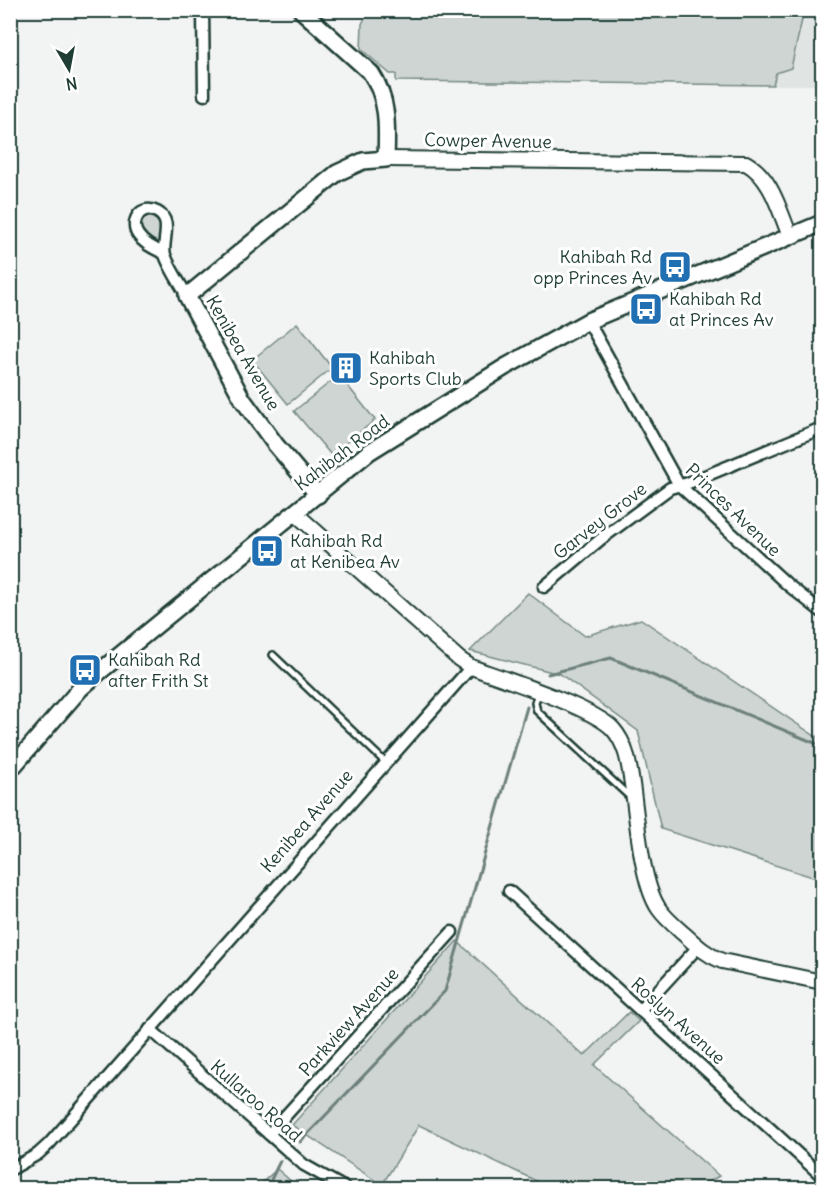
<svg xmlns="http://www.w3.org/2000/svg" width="833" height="1199" viewBox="0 0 833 1199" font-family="Delius,sans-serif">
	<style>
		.built { fill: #e0e4e3 }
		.green { fill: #ced5d3; stroke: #768984; stroke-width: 1.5 }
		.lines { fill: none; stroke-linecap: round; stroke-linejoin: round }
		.stream { stroke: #6d807b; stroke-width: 3 }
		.service-casing { stroke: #1f3d34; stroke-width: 10 }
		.minor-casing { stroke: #1f3d34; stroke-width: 15 }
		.tertiary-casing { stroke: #1f3d34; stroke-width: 18 }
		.secondary-casing { stroke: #1f3d34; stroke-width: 20 }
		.service { stroke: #fff; stroke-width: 5 }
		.minor { stroke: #fff; stroke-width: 10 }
		.tertiary { stroke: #fff; stroke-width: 14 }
		.secondary { stroke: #fff; stroke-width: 15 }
		.labels { text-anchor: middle; stroke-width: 6; stroke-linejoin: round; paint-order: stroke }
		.street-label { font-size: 18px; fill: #1f3d34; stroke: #fff }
		.poi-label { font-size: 18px; fill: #1f3d34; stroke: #fff; text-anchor: start }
	</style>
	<rect width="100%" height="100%" fill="#f2f3f3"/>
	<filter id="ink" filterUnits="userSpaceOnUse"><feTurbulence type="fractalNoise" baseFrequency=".0167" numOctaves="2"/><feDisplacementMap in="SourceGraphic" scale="12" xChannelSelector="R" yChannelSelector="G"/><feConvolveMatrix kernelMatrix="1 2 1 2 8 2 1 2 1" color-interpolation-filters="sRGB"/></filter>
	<g filter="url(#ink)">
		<polygon class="built" points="792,11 822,11 822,85 773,85"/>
		<g class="green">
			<polygon points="366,11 366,10 804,11 791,68 776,73 773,85 396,81 396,74 390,74 361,49 362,24 366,16"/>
			<path d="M147,216C164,219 162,233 162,247L151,242L140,231L141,220Z"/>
			<polygon points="297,323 332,368 288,404 252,360"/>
			<polygon points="339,375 375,420 331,455 294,411"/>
			<polygon points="528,593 585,636 641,619 815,736 822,737 822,880 661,829 638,731 560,674 470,651"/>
			<polygon points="457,941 584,1056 629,1012 639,1021 594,1065 719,1176 698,1188 667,1188 652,1180 644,1188 551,1188 419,1125 382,1185 292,1125"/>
			<polygon points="277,1169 299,1188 256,1188"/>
		</g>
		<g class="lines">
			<g class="stream">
				<polyline points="548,674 611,658 822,746"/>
				<polyline points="300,1142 445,991 527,707"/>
				<polyline points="267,1188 280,1161"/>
			</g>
			<defs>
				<g id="service">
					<polyline points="273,655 385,762"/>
					<polyline points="538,692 535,703 537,711 630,797"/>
				</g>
				<g id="minor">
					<polyline points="203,10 204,95"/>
					<path d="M164,253C154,249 144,244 138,235C129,222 141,203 157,212C174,221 161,242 165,255C170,269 180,283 187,296"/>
					<polyline points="588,321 679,485 788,585 822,612"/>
					<polyline points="544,587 601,539 670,488 688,483 822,428"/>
					<polyline points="509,891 822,1176"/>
					<polyline points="641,1009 698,947"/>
					<polyline points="150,1029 304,1165 345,1188"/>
					<polyline points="269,1134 452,932"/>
					<polyline points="10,1170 38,1154 49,1144 471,667"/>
				</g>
				<g id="tertiary">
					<path d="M386,159L746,163C772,178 779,210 790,236"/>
					<path d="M295,513L459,659L471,667C504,679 592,707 613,729C627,745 629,765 632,784C637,817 641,883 659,909C666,919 676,927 685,935C697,946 707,955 722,961L822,982"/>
				</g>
				<g id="secondary">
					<path d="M301,10L371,73C389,100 387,128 386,159L363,161L337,173L187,296L243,400L275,444L318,495"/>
					<polyline points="10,770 80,689 98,673 369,452 505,367 588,321 822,223"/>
				</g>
			</defs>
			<use href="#service" class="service-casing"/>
			<use href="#minor" class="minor-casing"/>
			<use href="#tertiary" class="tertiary-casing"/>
			<use href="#secondary" class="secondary-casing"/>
			<use href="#service" class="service"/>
			<use href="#minor" class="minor"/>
			<use href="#tertiary" class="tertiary"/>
			<use href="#secondary" class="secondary"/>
		</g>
	</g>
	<defs>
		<symbol id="bus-square" viewBox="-11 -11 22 22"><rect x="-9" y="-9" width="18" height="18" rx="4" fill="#1f6fb2" stroke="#fff"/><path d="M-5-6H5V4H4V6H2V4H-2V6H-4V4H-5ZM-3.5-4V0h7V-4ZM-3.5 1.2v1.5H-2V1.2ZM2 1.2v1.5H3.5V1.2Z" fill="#fff"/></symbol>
		<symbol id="building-square" viewBox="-11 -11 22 22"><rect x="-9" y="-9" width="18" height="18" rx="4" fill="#1f6fb2" stroke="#fff"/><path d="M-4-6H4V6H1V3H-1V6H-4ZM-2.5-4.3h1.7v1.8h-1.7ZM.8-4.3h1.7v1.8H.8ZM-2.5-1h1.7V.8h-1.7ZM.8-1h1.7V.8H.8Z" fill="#fff"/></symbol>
	</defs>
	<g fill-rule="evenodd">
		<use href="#bus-square" x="656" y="248" width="38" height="38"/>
		<use href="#bus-square" x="627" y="290" width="38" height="38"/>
		<use href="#building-square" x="327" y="349" width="38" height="38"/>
		<use href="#bus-square" x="248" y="532" width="38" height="38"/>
		<use href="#bus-square" x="66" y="651" width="38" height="38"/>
	</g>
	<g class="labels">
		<g class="street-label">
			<text transform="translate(488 141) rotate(1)" y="6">Cowper Avenue</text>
			<text transform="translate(243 353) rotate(60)" y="6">Kenibea Avenue</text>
			<text transform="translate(342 453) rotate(-37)" y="6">Kahibah Road</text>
			<text transform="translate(733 510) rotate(44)" y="6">Princes Avenue</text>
			<text transform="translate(600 521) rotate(-38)" y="6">Garvey Grove</text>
			<text transform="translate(307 821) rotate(-49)" y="6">Kenibea Avenue</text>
			<text transform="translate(678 1021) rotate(42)" y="6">Roslyn Avenue</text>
			<text transform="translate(349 1022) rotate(-48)" y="6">Parkview Avenue</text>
			<text transform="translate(256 1101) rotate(41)" y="6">Kullaroo Road</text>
		</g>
		<g class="poi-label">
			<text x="652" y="263" text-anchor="end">Kahibah Rd<tspan x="652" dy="21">opp Princes Av</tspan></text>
			<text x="669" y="305">Kahibah Rd<tspan x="669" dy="21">at Princes Av</tspan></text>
			<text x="369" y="364">Kahibah<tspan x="369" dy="21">Sports Club</tspan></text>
			<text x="290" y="547">Kahibah Rd<tspan x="290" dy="21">at Kenibea Av</tspan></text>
			<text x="108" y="666">Kahibah Rd<tspan x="108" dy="21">after Frith St</tspan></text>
		</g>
	</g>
	<rect width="833" height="1199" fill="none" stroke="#fff" stroke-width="36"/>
	<rect x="18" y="18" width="797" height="1163" fill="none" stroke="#1f3d34" stroke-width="2" filter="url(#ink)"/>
	<g transform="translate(69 69) rotate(170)" stroke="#ffffff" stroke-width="4.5" paint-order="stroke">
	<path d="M0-4.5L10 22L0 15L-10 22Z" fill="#1f3d34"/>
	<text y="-9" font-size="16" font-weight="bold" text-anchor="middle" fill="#1f3d34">N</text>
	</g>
</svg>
